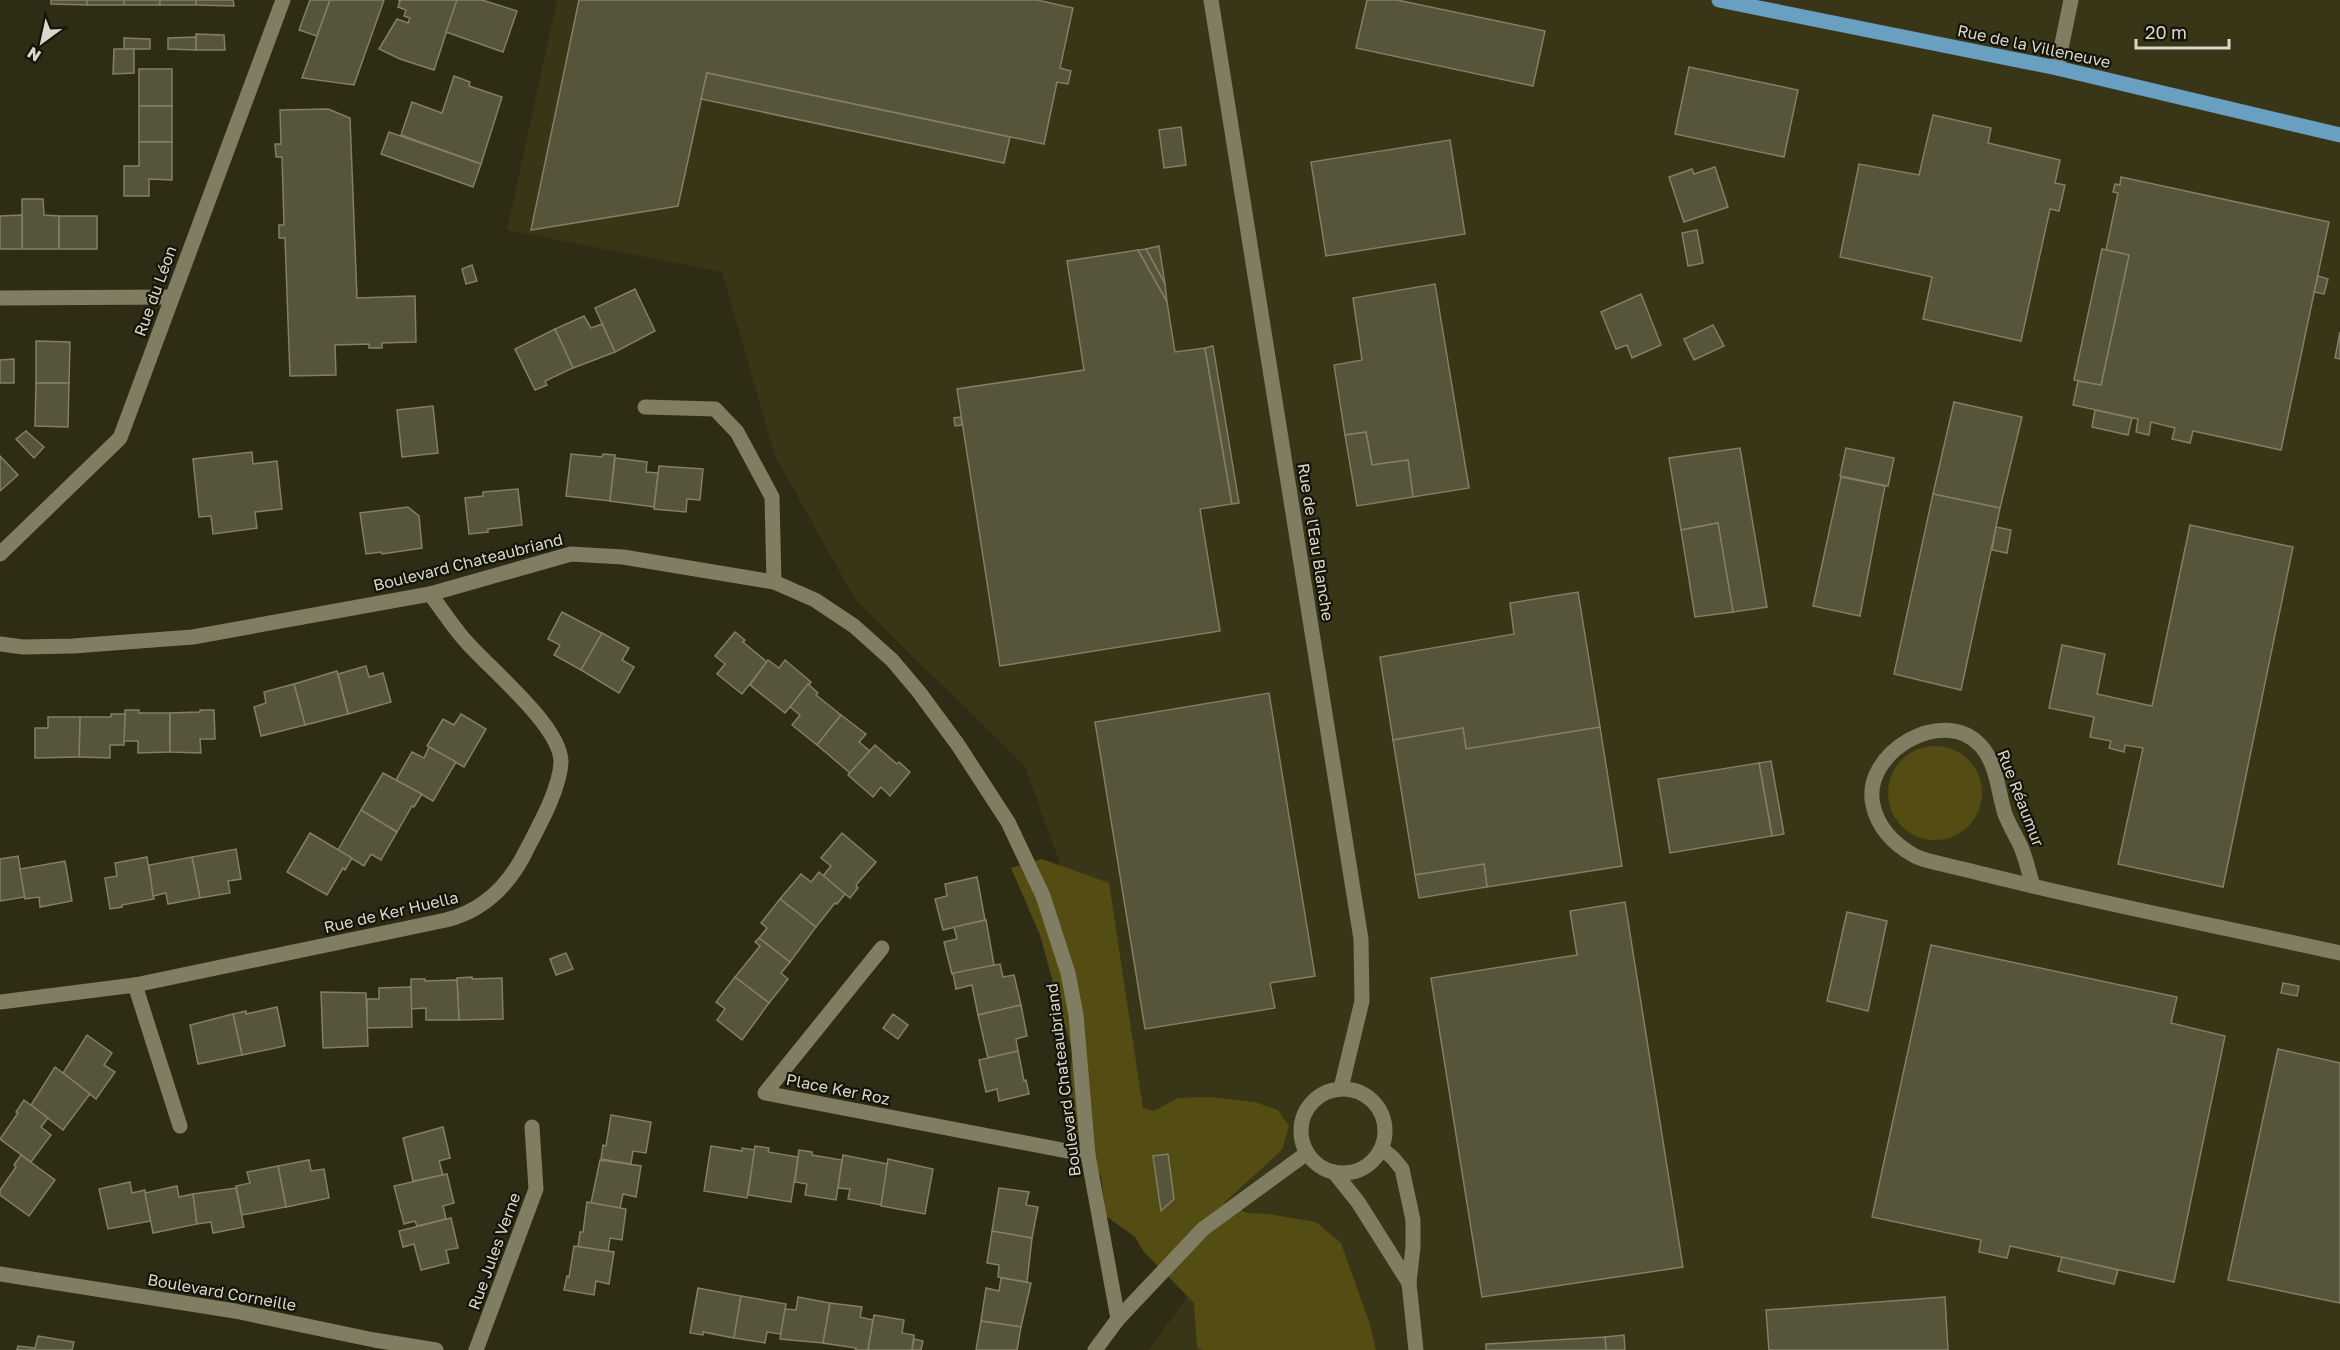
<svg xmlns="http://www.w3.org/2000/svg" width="2340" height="1350" viewBox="0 0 2340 1350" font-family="'Golos Text',sans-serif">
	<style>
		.built { fill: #393517 }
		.green { fill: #534c13 }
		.building { fill: #57543c; stroke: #817f65; stroke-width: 1.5 }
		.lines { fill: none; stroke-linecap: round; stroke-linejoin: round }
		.minor { stroke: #807d63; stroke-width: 15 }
		.major { stroke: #699fc1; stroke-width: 15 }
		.labels { text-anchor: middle; stroke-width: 4.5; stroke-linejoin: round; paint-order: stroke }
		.street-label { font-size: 16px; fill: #d9d8ca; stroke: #15140a }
	</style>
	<rect width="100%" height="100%" fill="#2f2c15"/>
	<polygon class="built" points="557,0 2340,0 2340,1350 1149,1350 1199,1280 1093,956 1025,766 856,601 775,456 722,272 507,230"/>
	<g class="green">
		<circle cx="1935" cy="793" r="47"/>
		<polygon points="1042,859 1109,883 1143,1108 1154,1111 1178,1098 1208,1097 1255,1102 1278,1110 1289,1126 1282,1150 1224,1203 1248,1213 1268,1214 1316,1222 1341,1243 1370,1324 1376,1350 1203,1350 1197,1348 1194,1303 1144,1252 1135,1237 1106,1216 1101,1177 1068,1118 1072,1051 1040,935 1011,868"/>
	</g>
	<g class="building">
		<polygon points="51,0 87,0 87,5 51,4"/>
		<rect x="87" y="0" width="37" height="5"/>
		<rect x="124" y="0" width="36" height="5"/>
		<rect x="160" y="0" width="36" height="5"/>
		<polygon points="196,0 233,0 234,6 196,5"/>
		<polygon points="310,0 330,0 317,36 299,30"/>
		<polygon points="330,0 384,0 354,85 302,78"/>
		<polygon points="398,0 457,0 434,70 400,59 379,49 397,19 408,23 410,18 404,16 406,10 398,7 400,1"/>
		<polygon points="457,0 482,0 517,11 503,52 446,32"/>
		<polygon points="579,0 1037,0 1073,8 1060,68 1071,71 1068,84 1057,82 1044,144 707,73 678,206 531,230"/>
		<polygon points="1367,0 1397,0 1545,31 1533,86 1356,48"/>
		<polygon points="196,34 224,35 225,50 196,50"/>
		<polygon points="196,37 196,50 168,49 168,38"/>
		<polygon points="124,38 150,39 150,49 124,49"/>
		<polygon points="114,49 134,49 134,73 113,74"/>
		<polygon points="1689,67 1798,90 1784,157 1675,134"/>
		<rect x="139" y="69" width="33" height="37"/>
		<polygon points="707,73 1010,137 1004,163 701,99"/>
		<polygon points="454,76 470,82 469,86 502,97 481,164 401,135 412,102 442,113"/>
		<rect x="139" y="106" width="33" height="36"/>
		<polygon points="328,109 350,118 357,298 415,296 416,342 382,343 382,348 369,348 369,344 335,345 336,375 290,376 285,238 279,238 279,225 284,225 282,157 276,157 275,144 281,144 280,110"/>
		<polygon points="1933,115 1991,128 1988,143 2060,160 2055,183 2065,185 2059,211 2050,209 2021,341 1923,319 1932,277 1840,257 1859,164 1919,175"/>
		<polygon points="1181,127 1186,165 1164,168 1159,130"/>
		<polygon points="389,132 481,164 473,187 381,154"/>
		<polygon points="1450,140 1465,234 1326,256 1311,162"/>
		<polygon points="139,142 172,142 172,180 149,179 149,196 124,196 124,166 139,166"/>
		<polygon points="1715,167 1728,207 1684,222 1669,177 1692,169 1694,174"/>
		<polygon points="2121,177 2329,222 2281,450 2193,431 2190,443 2172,439 2175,428 2151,422 2149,435 2136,432 2138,419 2073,405 2078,381 2101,385 2129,255 2106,250 2118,193 2113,192 2115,184 2120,185"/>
		<polygon points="22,199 43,199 44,215 59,216 59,249 22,249"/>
		<polygon points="22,215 22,249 0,249 0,216"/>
		<rect x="59" y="216" width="38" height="33"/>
		<polygon points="1697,230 1703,263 1688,266 1682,233"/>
		<polygon points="1159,246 1165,284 1146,249"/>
		<polygon points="1146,249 1165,284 1167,302 1138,250"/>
		<polygon points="2102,249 2129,255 2101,385 2074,380"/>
		<polygon points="1138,250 1167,302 1175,352 1205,348 1232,504 1200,509 1220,631 1000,666 957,389 1084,370 1067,261"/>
		<polygon points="472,265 477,281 466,284 462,269"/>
		<polygon points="2318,276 2328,279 2324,294 2314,292"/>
		<polygon points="1435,284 1469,488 1413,497 1408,460 1372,465 1366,432 1345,435 1334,365 1362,360 1353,298"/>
		<polygon points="635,289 655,331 615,352 595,308"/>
		<polygon points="1641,294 1661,345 1632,358 1627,345 1616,349 1601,312"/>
		<polygon points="584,316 591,328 602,324 615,352 573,368 555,329"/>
		<polygon points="1713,325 1724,346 1694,360 1684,339"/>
		<polygon points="555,329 573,368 545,381 547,385 535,390 515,349"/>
		<polygon points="2340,332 2340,359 2335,358"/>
		<polygon points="36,341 70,342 69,383 36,383"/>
		<polygon points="1213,346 1239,503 1232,504 1205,348"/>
		<polygon points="14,359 14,383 0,383 0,360"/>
		<polygon points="36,383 69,383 68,427 35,426"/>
		<polygon points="1954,402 2022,417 2000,508 1933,494"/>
		<polygon points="433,406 438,453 402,457 397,410"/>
		<polygon points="2095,410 2132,418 2128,435 2092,427"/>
		<polygon points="961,417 962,425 955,426 954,418"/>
		<polygon points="26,431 44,447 34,458 16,439"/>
		<polygon points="1366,432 1372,465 1408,460 1413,497 1357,506 1345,435"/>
		<polygon points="1740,448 1767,607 1733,612 1718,523 1681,530 1669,458"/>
		<polygon points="1846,448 1894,458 1888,486 1840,476"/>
		<polygon points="252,452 253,464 277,461 282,509 255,512 257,528 213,534 211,516 199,517 193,459"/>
		<polygon points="571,454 602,457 603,454 615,455 610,501 566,496"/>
		<polygon points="0,456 18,475 0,491"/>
		<polygon points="615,458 647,462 646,472 658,473 654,507 610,501"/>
		<polygon points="659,466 703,469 700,500 687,499 686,512 654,509"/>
		<polygon points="1841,477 1885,486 1860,616 1813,606"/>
		<polygon points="518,489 522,525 488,529 488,532 469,534 465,498 483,496 483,492"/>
		<polygon points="1933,494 2000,508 1961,690 1894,674"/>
		<polygon points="408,507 419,516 422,548 382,554 381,552 366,554 360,513"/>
		<polygon points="1718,523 1733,612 1695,617 1681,530"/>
		<polygon points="2190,525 2293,547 2223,887 2118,864 2143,748 2125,745 2124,752 2109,748 2111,741 2090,737 2094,717 2049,708 2062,645 2105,654 2097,694 2152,706"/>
		<polygon points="1996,527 2011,530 2007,553 1992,550"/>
		<polygon points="1578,592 1600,727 1466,749 1463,728 1393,740 1380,657 1514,634 1510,603"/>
		<polygon points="562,612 602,633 581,670 554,655 560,645 548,639"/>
		<polygon points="735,632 745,640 743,642 767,662 742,694 717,674 725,664 715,656"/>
		<polygon points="602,633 629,648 622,660 634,667 619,693 581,670"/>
		<polygon points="768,660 779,668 785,660 811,682 785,713 750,685"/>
		<polygon points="366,666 369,677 383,673 391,702 348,714 338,674"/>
		<polygon points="337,671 348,714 305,725 294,684"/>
		<polygon points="294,684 305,725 261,736 254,707 266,703 264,692"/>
		<polygon points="808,684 818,693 816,695 841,715 817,745 792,725 800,715 790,707"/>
		<polygon points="1269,693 1315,976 1270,983 1275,1008 1145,1029 1095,722"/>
		<polygon points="125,710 139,710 139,713 170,713 170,752 138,753 138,741 124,741"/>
		<polygon points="200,710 214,710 215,739 200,739 201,753 170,752 170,713 200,712"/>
		<polygon points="111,714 125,714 124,745 110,745 110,758 79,757 80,717 111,717"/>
		<polygon points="461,714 486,729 464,767 427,746 443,719 454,725"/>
		<polygon points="841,715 866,734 859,742 870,751 850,773 817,745"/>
		<polygon points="48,717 80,717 79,757 35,758 35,728 48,728"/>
		<polygon points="1600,727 1622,866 1487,887 1484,864 1415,875 1393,740 1463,728 1466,749"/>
		<polygon points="875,745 897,764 899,762 910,772 890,796 881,787 873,797 848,775"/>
		<polygon points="429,747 456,762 433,801 396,780 412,752 424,758"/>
		<polygon points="1771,761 1784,834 1772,836 1759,763"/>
		<polygon points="1759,763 1772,836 1670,853 1658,779"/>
		<polygon points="383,773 422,794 414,807 412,806 397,832 361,810"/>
		<polygon points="361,810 397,832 381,860 371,854 364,866 338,850"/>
		<polygon points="310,833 352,858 345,870 343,868 327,895 287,872"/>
		<polygon points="842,833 876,862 856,885 858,888 850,898 823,876 831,866 821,858"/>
		<polygon points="236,849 241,879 228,881 230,893 200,898 192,857"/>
		<polygon points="18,856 25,897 0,901 0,859"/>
		<polygon points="147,857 154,899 122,905 122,907 110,909 105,878 117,876 115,863"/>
		<polygon points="192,857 200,898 168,904 166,893 153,896 149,865"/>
		<polygon points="65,861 72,901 40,907 39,897 25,899 20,869"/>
		<polygon points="1484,864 1487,887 1419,898 1415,875"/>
		<polygon points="819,872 845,894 837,904 835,903 816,927 780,899 801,874 811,882"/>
		<polygon points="977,877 985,920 943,930 935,899 947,896 945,884"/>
		<polygon points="780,899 816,927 790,962 759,938 767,928 761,923"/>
		<polygon points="1625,902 1683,1267 1482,1297 1431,978 1577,955 1570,911"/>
		<polygon points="1847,912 1887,921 1868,1011 1827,1001"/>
		<polygon points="986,920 994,965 952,974 944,942 957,939 954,927"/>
		<polygon points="759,938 790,962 781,973 788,979 769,1003 735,977 760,946 755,942"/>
		<polygon points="1931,945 2177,997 2171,1023 2225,1036 2174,1282 2010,1246 2007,1258 1979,1252 1981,1240 1872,1217"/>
		<polygon points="566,953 573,969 556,975 550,959"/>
		<polygon points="1000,964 1003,977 1014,975 1021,1005 978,1015 972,985 956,989 953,973"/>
		<polygon points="472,977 472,979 502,978 503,1019 459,1020 457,978"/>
		<polygon points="735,977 769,1003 742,1040 717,1020 725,1009 716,1002"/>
		<polygon points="411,979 425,979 425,981 457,980 459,1020 426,1020 426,1008 411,1009"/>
		<polygon points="2283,983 2299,986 2297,996 2281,993"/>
		<polygon points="411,987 412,1027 367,1028 367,999 379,999 379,988"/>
		<polygon points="321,992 366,993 368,1046 323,1048"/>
		<polygon points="1021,1005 1027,1036 1016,1039 1018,1051 988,1058 978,1015"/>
		<polygon points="277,1007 285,1046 242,1055 233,1014 246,1011 246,1014"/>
		<polygon points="233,1014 242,1055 198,1064 190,1025"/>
		<polygon points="893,1014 908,1025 898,1039 883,1028"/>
		<polygon points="87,1035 112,1053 104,1065 115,1072 96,1099 63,1073"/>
		<polygon points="2278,1049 2340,1063 2340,1303 2228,1280"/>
		<polygon points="1018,1051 1024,1081 1026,1080 1029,1094 999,1101 997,1089 986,1092 979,1060"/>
		<polygon points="55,1067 90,1094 63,1130 31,1105"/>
		<polygon points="24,1100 48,1118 41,1127 51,1135 31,1162 0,1139 18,1113 16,1112"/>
		<polygon points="611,1115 651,1122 646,1153 633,1151 631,1164 601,1159 603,1145 606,1146"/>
		<polygon points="443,1127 450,1158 439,1161 443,1175 413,1181 403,1138"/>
		<polygon points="711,1146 742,1151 742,1148 755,1150 747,1198 704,1191"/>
		<polygon points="755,1146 769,1148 768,1152 798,1157 791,1202 748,1195"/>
		<polygon points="799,1150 812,1152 812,1155 842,1160 836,1200 805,1195 807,1184 795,1182"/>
		<polygon points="1168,1154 1174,1199 1161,1211 1153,1156"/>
		<polygon points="21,1155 55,1180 29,1216 0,1195 0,1190 16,1167 14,1165"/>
		<polygon points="843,1155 888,1164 881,1205 848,1199 850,1189 838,1188"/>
		<polygon points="888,1159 933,1169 925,1214 881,1206"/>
		<polygon points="309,1160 311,1171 324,1169 329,1198 286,1207 278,1166"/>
		<polygon points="600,1160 641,1166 636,1197 623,1194 620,1208 591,1203"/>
		<polygon points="278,1166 286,1207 242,1215 236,1186 250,1183 247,1172"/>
		<polygon points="447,1174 454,1203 443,1206 446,1219 417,1226 415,1221 404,1224 394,1186"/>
		<polygon points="130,1182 132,1193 145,1190 151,1221 108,1229 99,1189"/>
		<polygon points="177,1186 179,1197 193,1194 197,1224 153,1233 145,1193"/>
		<polygon points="236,1188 244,1227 213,1233 211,1222 197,1224 193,1194"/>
		<polygon points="999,1188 1029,1192 1026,1205 1038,1207 1032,1238 992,1231"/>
		<polygon points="587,1202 626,1209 622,1240 610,1238 608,1251 578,1247 580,1232 583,1232"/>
		<polygon points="451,1218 458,1248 446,1250 449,1263 421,1270 414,1244 403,1247 399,1231"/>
		<polygon points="992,1231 1032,1238 1027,1282 998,1277 999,1265 987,1263"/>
		<polygon points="574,1246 614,1252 609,1284 596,1281 594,1295 564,1290 567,1276 569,1277"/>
		<polygon points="2062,1257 2118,1270 2114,1284 2058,1271"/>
		<polygon points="1001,1278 1031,1283 1021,1327 981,1321 986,1288 999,1291"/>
		<polygon points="698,1288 741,1296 734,1338 703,1332 703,1335 690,1333"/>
		<polygon points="741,1296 786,1304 781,1334 767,1332 765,1343 734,1338"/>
		<polygon points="798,1297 830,1303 823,1343 780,1339 785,1309 796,1310"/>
		<polygon points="1945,1297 1948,1350 1769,1350 1766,1310"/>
		<polygon points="830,1303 862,1307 860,1317 873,1320 868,1350 855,1350 856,1348 823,1343"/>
		<polygon points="874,1315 904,1320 902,1333 914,1335 912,1350 868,1350"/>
		<polygon points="981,1321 1021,1327 1017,1350 976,1350"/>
		<polygon points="1624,1335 1625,1350 1606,1350 1605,1337"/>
		<polygon points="38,1336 74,1342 72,1350 17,1350 18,1346 35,1348"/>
		<polygon points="1605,1337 1606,1350 1486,1350 1486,1344"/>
		<polygon points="914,1339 923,1341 921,1350 912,1350"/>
	</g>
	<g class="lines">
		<g class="minor">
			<polyline points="1211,0 1361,939 1362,1001 1341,1088"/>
			<polyline points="2057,68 2071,0"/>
			<polyline points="0,298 172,297"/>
			<polyline points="645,407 715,409 737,432 772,497 774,582"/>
			<polyline points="0,554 120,438 283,0"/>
			<polyline points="0,644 23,647 73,646 193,637 430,594 571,554 623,557 774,582 815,600 854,626 892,660 919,692 958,745 1008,822 1043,896 1068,973 1076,1015 1088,1155 1118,1319"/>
			<path d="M2033,886C2029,873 2026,859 2021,847C2016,836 2009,825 2005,814C1998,792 1997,764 1981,746C1944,704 1861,753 1873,805C1878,828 1895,845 1915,856C1925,861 1939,863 1950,866C1972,871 1994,877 2016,882C2123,908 2232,929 2340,953"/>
			<polyline points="882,948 765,1093 1088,1155"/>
			<polyline points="135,985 180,1126"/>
			<path d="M0,1002L135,985L446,920C486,910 511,883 528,847C540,824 560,788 561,762C561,725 487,667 463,638C451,624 441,608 430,594"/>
			<circle cx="1343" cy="1131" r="42"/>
			<polyline points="1382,1149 1393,1158 1402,1169 1413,1220 1413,1247 1409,1283 1416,1350"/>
			<polyline points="1334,1172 1358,1202 1409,1283"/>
			<polyline points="0,1274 235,1311 374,1340 436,1350"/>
			<polyline points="476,1350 536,1189 532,1127"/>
			<polyline points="1095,1350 1118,1319 1203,1229 1307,1153"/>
		</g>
		<polyline class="major" points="1719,0 2057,68 2340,135"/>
	</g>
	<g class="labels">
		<g class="street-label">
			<text transform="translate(2034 46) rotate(12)" y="6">Rue de la Villeneuve</text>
			<text transform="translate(155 291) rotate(-70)" y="6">Rue du Léon</text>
			<text transform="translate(1316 542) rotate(81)" y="6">Rue de l'Eau Blanche</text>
			<text transform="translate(468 562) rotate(-14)" y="6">Boulevard Chateaubriand</text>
			<text transform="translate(2021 798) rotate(69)" y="6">Rue Réaumur</text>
			<text transform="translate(391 912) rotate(-13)" y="6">Rue de Ker Huella</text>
			<text transform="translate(1063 1080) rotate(-97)" y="6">Boulevard Chateaubriand</text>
			<text transform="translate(838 1089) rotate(11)" y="6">Place Ker Roz</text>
			<text transform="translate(494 1251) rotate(-70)" y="6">Rue Jules Verne</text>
			<text transform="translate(222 1292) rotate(10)" y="6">Boulevard Corneille</text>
		</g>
	</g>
	<g transform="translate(42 42) rotate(213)" stroke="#15140a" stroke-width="4.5" paint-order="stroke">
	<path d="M0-4.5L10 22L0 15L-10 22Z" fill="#d9d8ca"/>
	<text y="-9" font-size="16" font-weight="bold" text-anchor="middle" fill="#d9d8ca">N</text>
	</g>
	<path d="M2136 39v9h93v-9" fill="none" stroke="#d9d8ca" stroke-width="3"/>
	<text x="2145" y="39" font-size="18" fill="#d9d8ca" stroke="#15140a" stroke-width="4.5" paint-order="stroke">20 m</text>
</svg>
